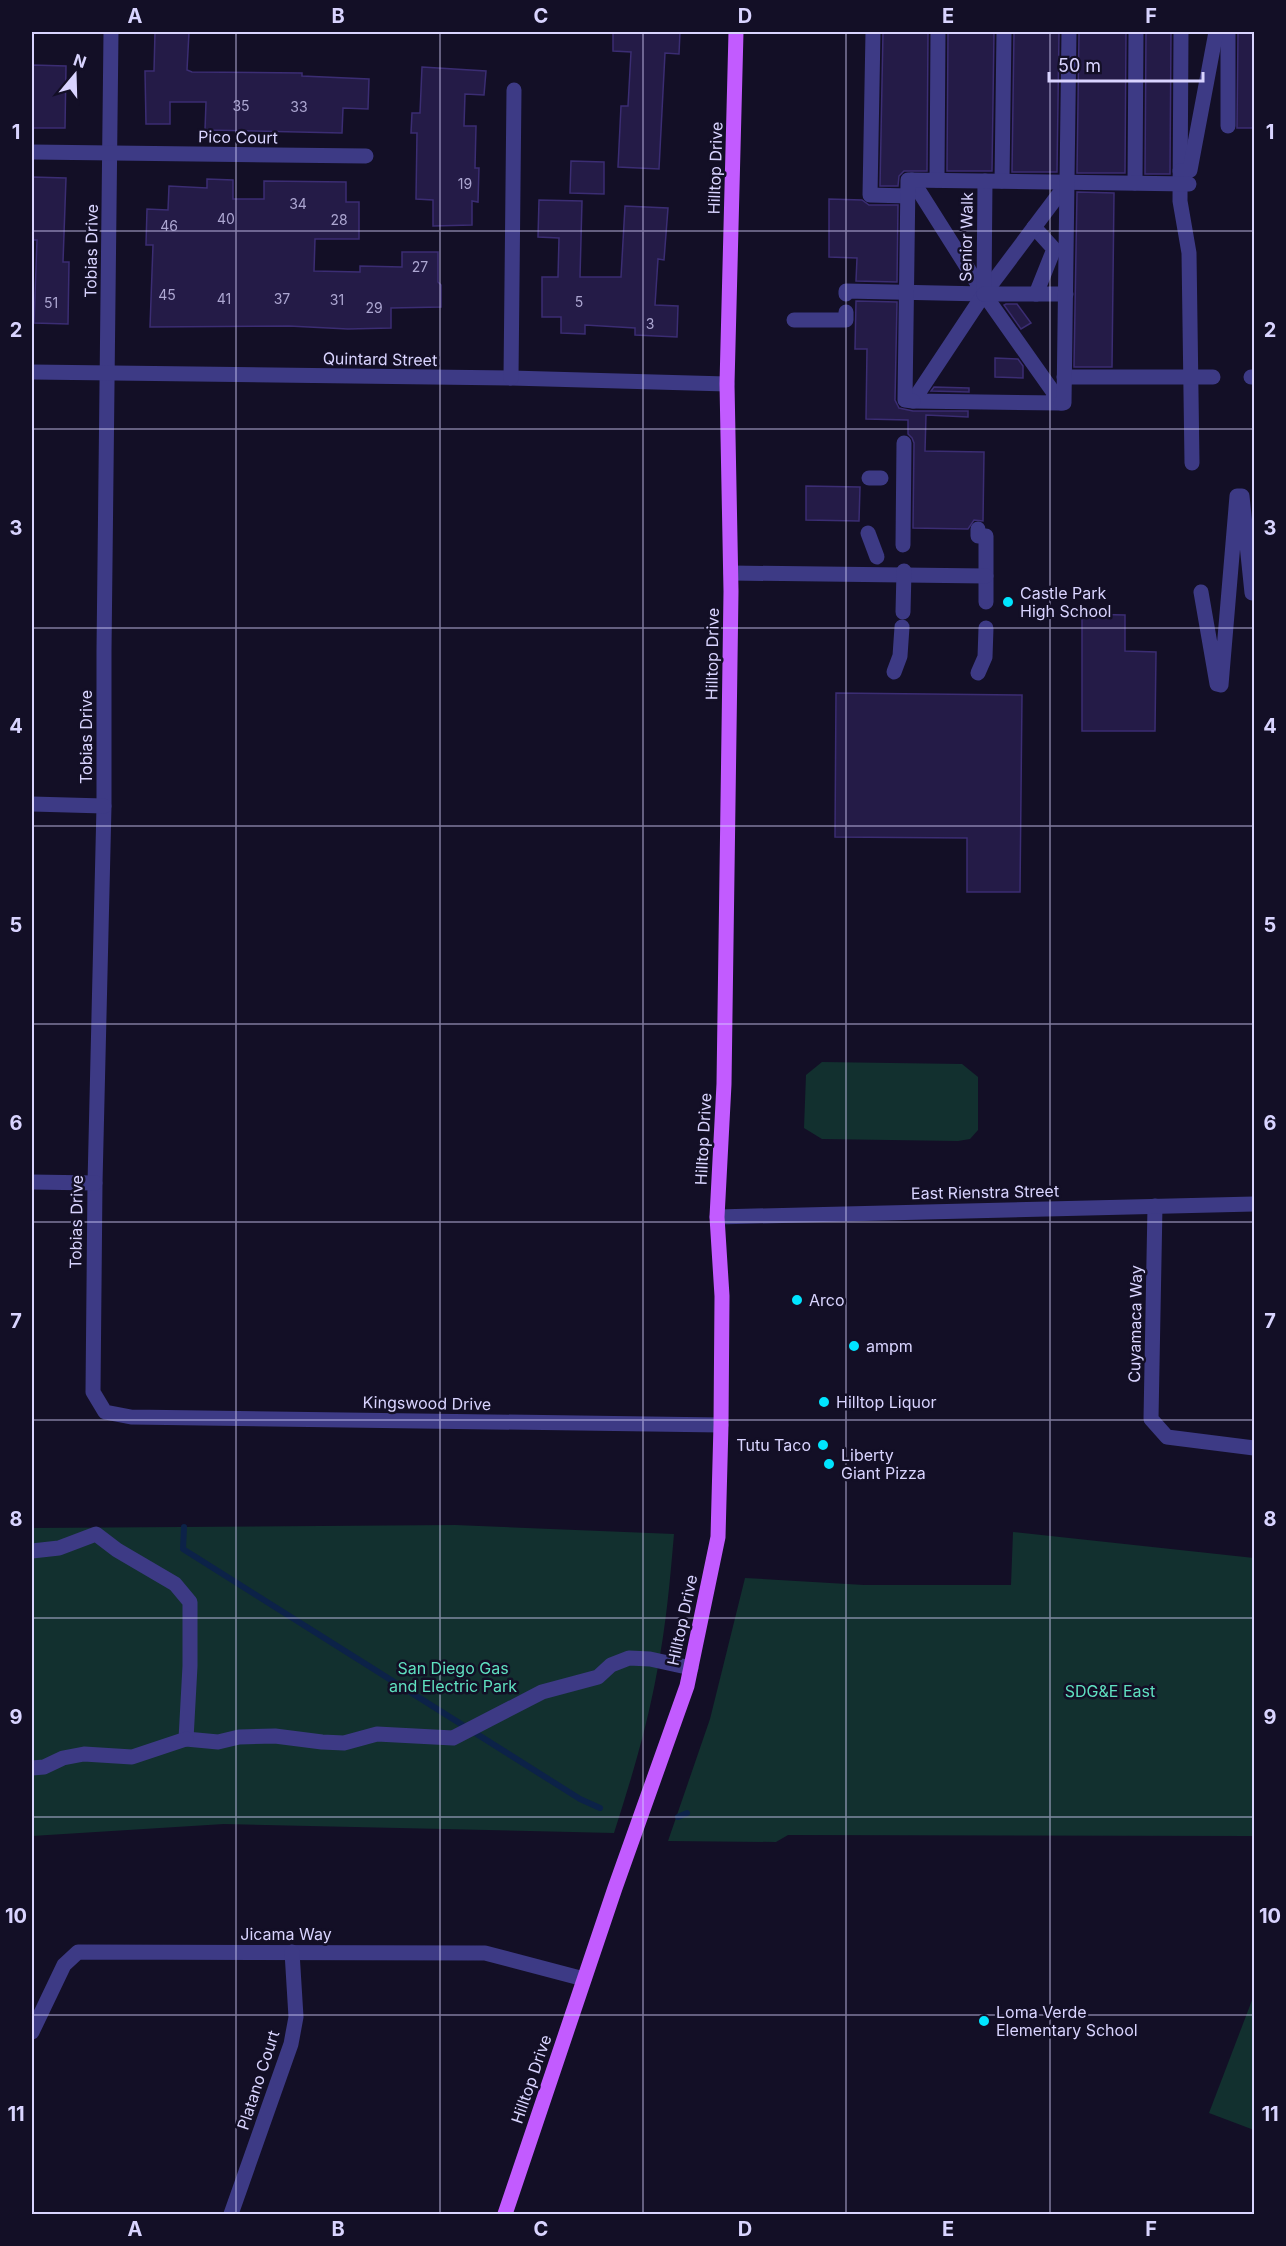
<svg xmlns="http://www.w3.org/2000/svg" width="1286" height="2246" viewBox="0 0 1286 2246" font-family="Inter,sans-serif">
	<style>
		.green { fill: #12302f }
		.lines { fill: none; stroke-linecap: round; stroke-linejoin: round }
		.stream { stroke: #0c2248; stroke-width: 6 }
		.building { fill: #241b47; stroke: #3b2d73; stroke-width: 1.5 }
		.minor { stroke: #3d3a85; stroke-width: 15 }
		.major { stroke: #c25bff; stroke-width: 15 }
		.grid { fill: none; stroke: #d9d4ff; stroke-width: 1.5; stroke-opacity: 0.55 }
		.poi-dot { fill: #00e5ff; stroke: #130f26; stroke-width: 2 }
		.labels { text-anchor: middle; stroke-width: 5; stroke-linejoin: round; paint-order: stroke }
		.number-label { font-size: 14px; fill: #aca6d1 }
		.street-label { font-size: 16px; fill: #d9d4ff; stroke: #130f26 }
		.poi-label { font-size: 16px; fill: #d9d4ff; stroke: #130f26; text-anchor: start }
		.park-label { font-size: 16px; fill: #5fe0c0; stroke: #130f26 }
		.neatline { fill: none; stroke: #d9d4ff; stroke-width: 2 }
		.grid-label { font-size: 20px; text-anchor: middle; font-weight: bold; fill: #d9d4ff }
	</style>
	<rect width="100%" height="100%" fill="#130f26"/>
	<g class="green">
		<polygon points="822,1062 962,1064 978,1077 978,1130 970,1139 958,1141 822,1139 804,1128 806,1075"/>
		<path d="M455,1525L674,1534C670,1581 666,1626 657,1672C647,1727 631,1780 614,1833L224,1824L32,1836V1528Z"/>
		<polygon points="1013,1532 1254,1558 1254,1836 788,1835 776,1842 668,1841 710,1719 745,1578 864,1585 1011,1585"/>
		<polygon points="1254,1995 1254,2130 1209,2113"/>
	</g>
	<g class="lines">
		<g class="stream">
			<polyline points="184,1527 183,1549 580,1799 600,1808"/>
			<polyline points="678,1817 687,1813"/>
		</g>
	</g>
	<g class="building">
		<polygon points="155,32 189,32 187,70 192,72 302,73 302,76 369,79 368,109 343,108 342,133 205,130 206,102 170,102 170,124 146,124 145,71 154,71"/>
		<polygon points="613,32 680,32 679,54 665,53 659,169 618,167 621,106 628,106 631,52 613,51"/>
		<polygon points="883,32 928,32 927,171 904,171 899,176 898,186 880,186"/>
		<polygon points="948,32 994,32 992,171 947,171"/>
		<polygon points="1014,32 1059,32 1057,172 1012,172"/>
		<polygon points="1079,32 1126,32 1125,173 1077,173"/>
		<polygon points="1146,32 1171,32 1170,174 1145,174"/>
		<polygon points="1238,32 1254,32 1254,128 1237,128"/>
		<polygon points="32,65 66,66 65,128 32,128"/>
		<polygon points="422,67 486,71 484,95 465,94 464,126 476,126 475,168 479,168 478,202 472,201 472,225 433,226 433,200 416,199 417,133 411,133 412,113 420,113"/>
		<polygon points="571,161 604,162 604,194 570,193"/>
		<polygon points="32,177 66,178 63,262 69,262 68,324 34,323 37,240 32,240"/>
		<polygon points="207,179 233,180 233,199 264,199 264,181 346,182 346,202 359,202 359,239 315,239 314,271 360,272 360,266 402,267 402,252 438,252 438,282 441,285 441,307 391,308 391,328 348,329 289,326 150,327 153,245 146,245 147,209 168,210 169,186 207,188"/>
		<polygon points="1077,192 1114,193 1112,367 1074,367"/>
		<polygon points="829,199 862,200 869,205 898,205 897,282 856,281 857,258 829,257"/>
		<polygon points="539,200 582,201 580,277 621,277 625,206 668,208 664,260 658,259 655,305 678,306 677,337 635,335 635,328 585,325 585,334 561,333 561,317 542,317 542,277 558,277 559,238 538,237"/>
		<polygon points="856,301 897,302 895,400 899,408 913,411 968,411 968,417 926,415 925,451 984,452 983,521 974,520 968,529 913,528 914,443 912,438 908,434 908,420 866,419 867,349 855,349"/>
		<polygon points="1006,304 1017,304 1031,323 1021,329 1004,305"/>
		<polygon points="995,358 1018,359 1023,366 1023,378 995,377"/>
		<polygon points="934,387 969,388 969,392 931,391"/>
		<polygon points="806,486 860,487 859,521 806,520"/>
		<polygon points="1082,614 1125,615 1125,651 1156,652 1155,731 1082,731"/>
		<polygon points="836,693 1022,695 1020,892 967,892 967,838 835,837"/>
	</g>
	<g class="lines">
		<g class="minor">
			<polyline points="111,32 104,651 104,806 95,1183 93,1392 105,1412 131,1417 721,1425"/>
			<polyline points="873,32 870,195 908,196"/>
			<polyline points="1181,32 1180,201 1189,253 1192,463"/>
			<polyline points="1228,126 1228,32"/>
			<polyline points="32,152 366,156"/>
			<polyline points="1180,171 1190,170 1216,32"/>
			<polyline points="937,180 938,32"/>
			<polyline points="1002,181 1004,32"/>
			<polyline points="1135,183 1136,32"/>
			<polyline points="1034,227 1054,249 1036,294"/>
			<polyline points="846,294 846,291 984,294 912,180"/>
			<polygon points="984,294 1061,403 913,401"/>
			<polyline points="984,294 1068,182"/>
			<polyline points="984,294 985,181"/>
			<polyline points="984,294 1066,294"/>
			<polyline points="794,320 846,320 846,312"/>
			<polyline points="32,372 511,378 727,384"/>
			<polyline points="1064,377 1213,377"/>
			<polyline points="1251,377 1254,377"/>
			<polyline points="511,378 514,90"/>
			<polyline points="913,401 905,400 908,180 1189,184"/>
			<polyline points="1061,403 1064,403 1069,32"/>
			<polyline points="869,478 881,478"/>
			<polyline points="978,529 978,536 986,536 986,602"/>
			<polyline points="868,533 877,557"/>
			<polyline points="903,545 904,443"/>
			<polyline points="731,573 986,576"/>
			<polyline points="1201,592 1217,684 1221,685 1237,496 1242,496 1252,593"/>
			<polyline points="903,612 904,571"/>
			<polyline points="894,672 900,656 902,627"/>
			<polyline points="978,673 985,657 986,628"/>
			<polyline points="32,804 104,806"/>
			<polyline points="32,1182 95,1183"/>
			<polyline points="1155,1206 1151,1419 1167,1437 1254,1448"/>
			<polyline points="717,1217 1254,1204"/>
			<polyline points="32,1551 59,1548 96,1534 117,1550 175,1584 190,1602 190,1666 186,1739 218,1742 239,1737 275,1736 322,1742 344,1743 377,1734 453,1738 542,1692 598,1677 611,1665 629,1658 650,1659 691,1668"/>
			<polyline points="32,1768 44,1767 63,1758 84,1754 132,1757 186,1739"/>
			<polyline points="32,2032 64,1965 78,1952 485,1953 584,1979"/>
			<polyline points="231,2214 291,2044 296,2017 292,1952"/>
		</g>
		<polyline class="major" points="505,2214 615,1888 687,1686 718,1537 721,1425 722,1296 717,1217 724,1084 731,591 727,384 736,32"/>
	</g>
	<path class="grid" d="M236,32V2214M440,32V2214M643,32V2214M846,32V2214M1050,32V2214M32,231H1254M32,429H1254M32,628H1254M32,826H1254M32,1024H1254M32,1222H1254M32,1420H1254M32,1618H1254M32,1817H1254M32,2015H1254"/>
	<g class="poi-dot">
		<circle cx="1008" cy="602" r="6"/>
		<circle cx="797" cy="1300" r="6"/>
		<circle cx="854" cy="1346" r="6"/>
		<circle cx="824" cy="1402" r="6"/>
		<circle cx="823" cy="1445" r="6"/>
		<circle cx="829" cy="1464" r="6"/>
		<circle cx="984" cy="2021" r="6"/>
	</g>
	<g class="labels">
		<g class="number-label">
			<text x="241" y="111">35</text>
			<text x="299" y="112">33</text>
			<text x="465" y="189">19</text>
			<text x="298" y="209">34</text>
			<text x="226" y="224">40</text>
			<text x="339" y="225">28</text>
			<text x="169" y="231">46</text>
			<text x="420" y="272">27</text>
			<text x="167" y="300">45</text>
			<text x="224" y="304">41</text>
			<text x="282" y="304">37</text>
			<text x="337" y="305">31</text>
			<text x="579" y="307">5</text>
			<text x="51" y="308">51</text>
			<text x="374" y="313">29</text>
			<text x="650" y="329">3</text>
		</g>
		<g class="street-label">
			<text transform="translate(238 137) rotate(1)" y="6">Pico Court</text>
			<text transform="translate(715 168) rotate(-88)" y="6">Hilltop Drive</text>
			<text transform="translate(966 237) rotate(-89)" y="6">Senior Walk</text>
			<text transform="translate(91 251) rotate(-89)" y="6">Tobias Drive</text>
			<text transform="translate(380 359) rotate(1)" y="6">Quintard Street</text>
			<text transform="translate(712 654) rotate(-89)" y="6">Hilltop Drive</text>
			<text transform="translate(86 737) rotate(-90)" y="6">Tobias Drive</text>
			<text transform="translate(703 1139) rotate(-87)" y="6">Hilltop Drive</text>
			<text transform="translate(985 1192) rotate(-1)" y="6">East Rienstra Street</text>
			<text transform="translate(76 1222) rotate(-89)" y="6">Tobias Drive</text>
			<text transform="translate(1135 1324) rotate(-89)" y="6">Cuyamaca Way</text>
			<text transform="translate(427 1403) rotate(1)" y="6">Kingswood Drive</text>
			<text transform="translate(682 1620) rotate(-78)" y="6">Hilltop Drive</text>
			<text x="286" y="1940">Jicama Way</text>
			<text transform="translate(531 2079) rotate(-71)" y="6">Hilltop Drive</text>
			<text transform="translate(258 2080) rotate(-72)" y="6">Platano Court</text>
		</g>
		<g class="poi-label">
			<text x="1020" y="599">Castle Park<tspan x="1020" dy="18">High School</tspan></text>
			<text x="809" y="1306">Arco</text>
			<text x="866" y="1352">ampm</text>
			<text x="836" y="1408">Hilltop Liquor</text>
			<text x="811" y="1451" text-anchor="end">Tutu Taco</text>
			<text x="841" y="1461">Liberty<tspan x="841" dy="18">Giant Pizza</tspan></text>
			<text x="996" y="2018">Loma Verde<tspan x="996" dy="18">Elementary School</tspan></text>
		</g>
		<g class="park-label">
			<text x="453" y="1674">San Diego Gas<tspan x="453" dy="18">and Electric Park</tspan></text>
			<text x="1110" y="1697">SDG&amp;E East</text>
		</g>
	</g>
	<rect width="1286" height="2246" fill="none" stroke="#130f26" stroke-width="66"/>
	<g transform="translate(75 75) rotate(19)" stroke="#130f26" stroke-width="4.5" paint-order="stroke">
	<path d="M0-4.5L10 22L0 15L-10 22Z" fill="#d9d4ff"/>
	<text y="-9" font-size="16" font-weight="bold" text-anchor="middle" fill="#d9d4ff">N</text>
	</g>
	<path d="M1049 72v9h154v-9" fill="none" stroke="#d9d4ff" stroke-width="3"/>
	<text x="1058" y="72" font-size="18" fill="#d9d4ff" stroke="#130f26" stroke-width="4.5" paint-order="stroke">50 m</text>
	<rect x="33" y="33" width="1220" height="2180" class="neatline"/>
	<g class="grid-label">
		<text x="135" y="23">A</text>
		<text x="338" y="23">B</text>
		<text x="541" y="23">C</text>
		<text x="745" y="23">D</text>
		<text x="948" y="23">E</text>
		<text x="1151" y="23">F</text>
		<text x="16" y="139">1</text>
		<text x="1270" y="139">1</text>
		<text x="16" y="337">2</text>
		<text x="1270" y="337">2</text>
		<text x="16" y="535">3</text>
		<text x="1270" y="535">3</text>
		<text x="16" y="733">4</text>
		<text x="1270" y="733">4</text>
		<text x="16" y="932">5</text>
		<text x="1270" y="932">5</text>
		<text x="16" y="1130">6</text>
		<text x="1270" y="1130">6</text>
		<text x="16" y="1328">7</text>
		<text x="1270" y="1328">7</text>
		<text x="16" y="1526">8</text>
		<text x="1270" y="1526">8</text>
		<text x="16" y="1724">9</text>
		<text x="1270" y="1724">9</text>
		<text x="16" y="1923">10</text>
		<text x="1270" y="1923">10</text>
		<text x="16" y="2121">11</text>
		<text x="1270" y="2121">11</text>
		<text x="135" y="2236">A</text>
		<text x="338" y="2236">B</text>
		<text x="541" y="2236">C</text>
		<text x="745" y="2236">D</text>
		<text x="948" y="2236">E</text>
		<text x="1151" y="2236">F</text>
	</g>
</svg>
